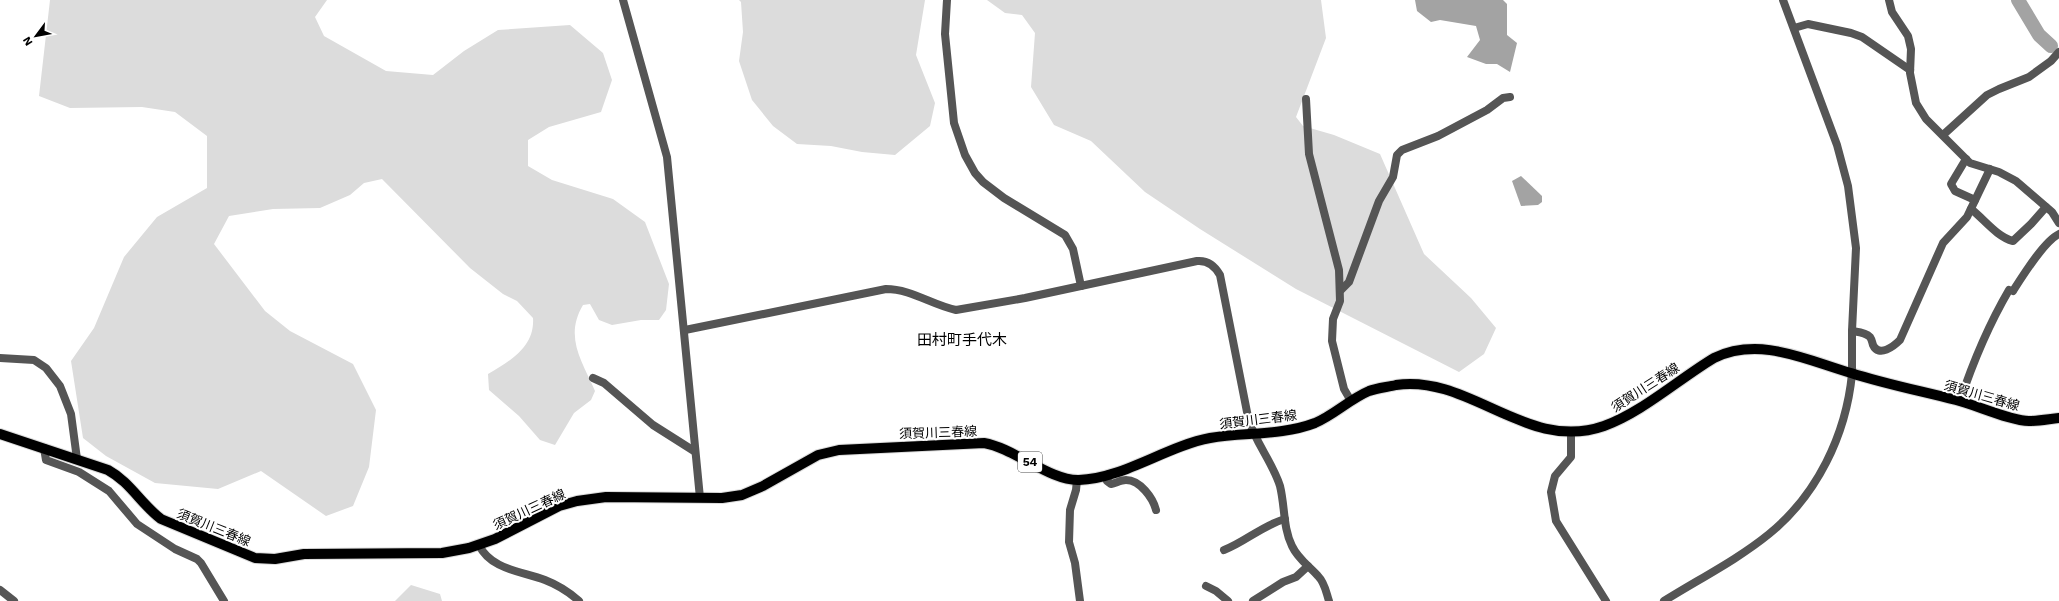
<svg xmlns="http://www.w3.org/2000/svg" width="2059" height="601" viewBox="0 0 2059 601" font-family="'Work Sans','Noto Sans JP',sans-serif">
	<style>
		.green { fill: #dcdcdc }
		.water { fill: #a3a3a3 }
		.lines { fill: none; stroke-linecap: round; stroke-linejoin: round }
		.river { stroke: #a3a3a3; stroke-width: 14 }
		.primary-casing { stroke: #dbdbdb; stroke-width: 12 }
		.minor { stroke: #555; stroke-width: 8 }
		.tertiary { stroke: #555; stroke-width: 8 }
		.primary { stroke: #000; stroke-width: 10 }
		.labels { text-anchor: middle; stroke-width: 4; stroke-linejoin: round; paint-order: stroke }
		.shield { fill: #fff; stroke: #4c4c4c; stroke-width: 1 }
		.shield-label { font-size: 12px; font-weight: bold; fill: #000 }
		.street-label { font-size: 13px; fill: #000; stroke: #fff }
		.quarter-label { font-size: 15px; fill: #000; stroke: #fff }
	</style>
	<rect width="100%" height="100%" fill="#fff"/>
	<g class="green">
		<path d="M50,0H327L315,17L324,36L386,71L433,75L464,51L498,30L570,25L603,53L612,80L601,112L549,127L528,140V166L552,180L613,199L645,222L669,284L666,310L659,320H641L612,325L599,320L590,304L583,305C564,337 582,361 595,391L591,400L574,413L555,445L540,440L519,416L489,390L488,374C510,361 535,347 533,318L517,301L503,294L470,268L382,179L364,183L350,195L320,208L273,209L229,216L214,244L265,311L290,331L353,364L376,410L369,467L353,506L326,516L261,471L218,489L155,483L106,456L83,438L71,361L94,328L124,257L157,217L207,188V136L175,112L142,107L70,108L39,96Z"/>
		<polygon points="739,0 925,0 916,55 935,103 930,126 895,155 862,152 831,146 797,144 773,126 752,100 739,61 743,32 741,2"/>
		<polygon points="987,0 1321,0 1326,38 1296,117 1303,126 1334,135 1380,154 1424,254 1471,298 1496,328 1484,354 1459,372 1296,289 1200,229 1145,192 1091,141 1054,125 1031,87 1035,33 1022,15 1005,13"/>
		<polygon points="411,585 440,594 442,601 395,601"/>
	</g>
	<g class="water">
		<polygon points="1415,0 1503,0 1507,4 1507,35 1517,43 1510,72 1497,64 1486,64 1467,57 1480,40 1476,26 1440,20 1431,22 1417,11"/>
		<polygon points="1521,176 1542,196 1542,202 1538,205 1521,206 1512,181"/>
	</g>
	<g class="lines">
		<polyline class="river" points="2018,0 2039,35 2051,46"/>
		<defs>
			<path id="primary" d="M0,434L108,470C130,482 141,504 161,519L255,558L275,559L304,554L442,553L469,548L495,539L559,506L577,501L606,497L722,498L742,495L763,486L818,455L839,450L984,443C1014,448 1050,481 1079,480C1122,479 1167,446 1210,438C1245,432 1281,436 1315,423C1334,415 1350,399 1369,391C1377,388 1388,387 1396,385C1470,374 1527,453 1604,426C1641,413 1679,379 1714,358C1760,336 1806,360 1851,373C1885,384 1921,391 1956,400C1976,405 2011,421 2029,421C2039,421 2049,419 2059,418"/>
		</defs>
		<use href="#primary" class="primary-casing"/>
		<g class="minor">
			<polyline points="947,0 945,34 954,123 965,155 975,173 983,182 1004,198 1065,235 1073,249 1081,286"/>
			<polyline points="1889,0 1892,12 1908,36 1911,49 1910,73 1916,103 1926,119 1970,163 1999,172 2016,181 2052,212 2059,223"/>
			<polyline points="1794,28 1808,24 1851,33 1862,37 1910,70"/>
			<polyline points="1306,99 1309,154 1339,270 1340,301 1333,319 1332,341 1344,389 1351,401"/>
			<polyline points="1943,135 1987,95 1999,89 2029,77 2051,61 2059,52"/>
			<polyline points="1966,159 1951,184 1955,191 1975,200"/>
			<path d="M1971,209C1984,219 1997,237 2013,241L2031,224L2046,207"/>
			<polyline points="1341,290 1349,282 1379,201 1393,177 1397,155 1402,150 1438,136 1487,110 1503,98 1510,97"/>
			<path d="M2013,291C2022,277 2044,241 2059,234"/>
			<path d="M685,330L886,289C911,289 932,305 956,310L1025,298L1197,261C1208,260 1215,266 1220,275L1248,417C1254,441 1272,461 1280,486C1285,506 1283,528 1292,546C1298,559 1309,566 1318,576C1325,583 1326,592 1329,601"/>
			<path d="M1852,331C1858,332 1865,332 1870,337C1872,340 1872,342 1873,345C1879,358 1894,346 1900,340L1943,243L1967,217L1990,169"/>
			<polyline points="0,358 34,360 46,368 60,386 71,414 77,459"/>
			<polyline points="593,378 604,383 653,425 694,451"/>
			<path d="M1960,401C1973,362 1988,326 2009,290"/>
			<polyline points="1571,432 1571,457 1555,476 1551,492 1556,521 1606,601"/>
			<polyline points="44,448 46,460 79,472 109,491 137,524 175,549 197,559 201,563 224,601"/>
			<path d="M1109,474L1107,481L1111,484C1116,483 1121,480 1126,480C1140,480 1153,498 1156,510"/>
			<polyline points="1077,480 1076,490 1070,510 1069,542 1075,563 1080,601"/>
			<path d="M479,545C491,570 522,571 545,580C558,585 569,592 579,601"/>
			<path d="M1224,550C1245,542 1263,525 1285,519"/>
			<polyline points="1206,586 1216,591 1228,601"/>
			<polyline points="0,590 14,601"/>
			<polyline points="1253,601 1283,582 1296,577 1308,566"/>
			<path d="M1664,601C1699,579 1737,560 1769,534C1817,495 1846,435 1852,374"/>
		</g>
		<g class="tertiary">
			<polyline points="623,0 667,157 700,498"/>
			<polyline points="1783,0 1837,145 1848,186 1856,248 1852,331 1852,374"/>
		</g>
		<use href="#primary" class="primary"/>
	</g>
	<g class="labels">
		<rect class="shield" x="1018" y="452" width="24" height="20" rx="3"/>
		<g class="shield-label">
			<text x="1030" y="466">54</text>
		</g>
		<g class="street-label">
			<text transform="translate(1645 387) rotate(-33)" y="5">須賀川三春線</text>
			<text transform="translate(1982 395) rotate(16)" y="5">須賀川三春線</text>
			<text transform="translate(1258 419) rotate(-7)" y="5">須賀川三春線</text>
			<text transform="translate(938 432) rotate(-2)" y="5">須賀川三春線</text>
			<text transform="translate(529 509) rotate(-25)" y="5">須賀川三春線</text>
			<text transform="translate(214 527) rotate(22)" y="5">須賀川三春線</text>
		</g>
		<g class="quarter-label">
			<text x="962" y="345">田村町手代木</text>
		</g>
	</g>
	<g transform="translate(36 36) rotate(238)" stroke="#ffffff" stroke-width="3" paint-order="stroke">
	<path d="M0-3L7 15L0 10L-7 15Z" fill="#000000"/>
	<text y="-6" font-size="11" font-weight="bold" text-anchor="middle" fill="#000000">N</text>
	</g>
</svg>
